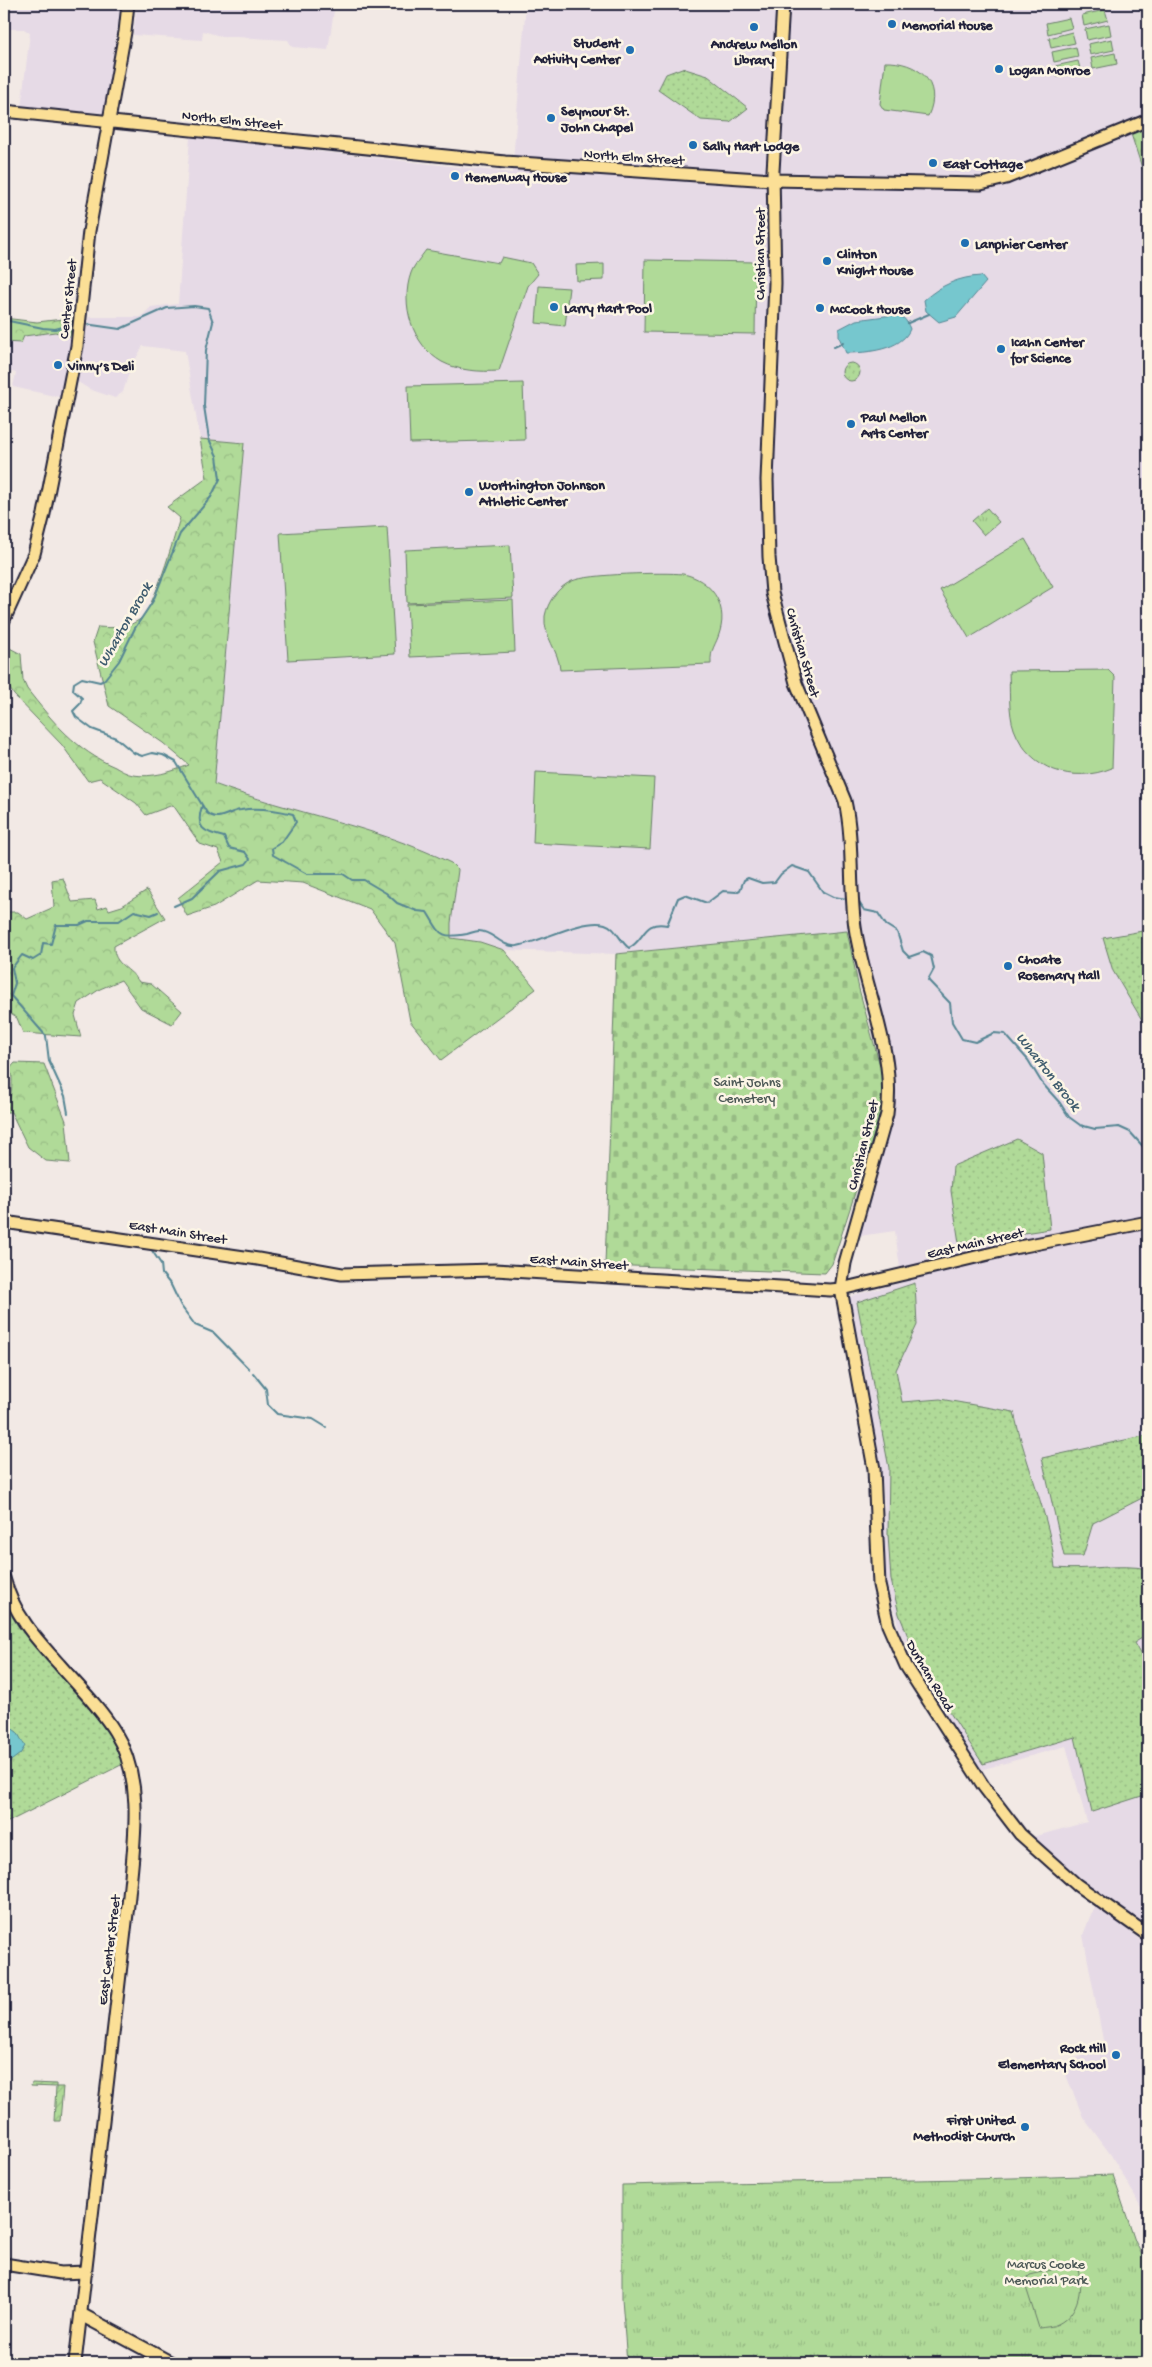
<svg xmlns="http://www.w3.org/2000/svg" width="1152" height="2367" viewBox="0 0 1152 2367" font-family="'Gochi Hand',sans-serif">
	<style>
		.built { fill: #e6dae6 }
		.grass { fill: url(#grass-dots); stroke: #697e6a }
		.forest { fill: url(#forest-crowns); stroke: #697e6a }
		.cemetery { fill: url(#cemetery-stones); stroke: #697e6a }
		.park { fill: url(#park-tufts); stroke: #697e6a }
		.garden { fill: url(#garden-furrows); stroke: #697e6a }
		.pitch { fill: #b0da98; stroke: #697e6a }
		.water { fill: #76c7ce; stroke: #548593 }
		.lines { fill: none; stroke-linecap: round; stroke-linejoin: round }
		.stream { stroke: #548593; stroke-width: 2 }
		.major-casing { stroke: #22223b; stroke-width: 15 }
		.highway-casing { stroke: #22223b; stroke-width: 16 }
		.major { stroke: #fbdf96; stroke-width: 11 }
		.highway { stroke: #fbdf96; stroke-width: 12 }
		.poi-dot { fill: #1f6fb2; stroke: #fcf5e5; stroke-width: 2 }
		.labels { text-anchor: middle; stroke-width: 5; stroke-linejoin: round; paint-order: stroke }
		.poi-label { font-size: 14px; font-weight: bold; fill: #22223b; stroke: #fcf5e5; text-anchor: start }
		.street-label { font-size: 14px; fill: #22223b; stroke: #fcf5e5 }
		.park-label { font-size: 14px; fill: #4d5957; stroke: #fcf5e5 }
		.water-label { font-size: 15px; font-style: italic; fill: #3f5c6e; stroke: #fcf5e5 }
	</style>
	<defs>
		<pattern id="grass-dots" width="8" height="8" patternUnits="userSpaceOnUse" patternTransform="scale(1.25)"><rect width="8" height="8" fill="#b0da98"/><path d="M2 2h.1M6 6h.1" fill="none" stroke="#97bb84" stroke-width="1.8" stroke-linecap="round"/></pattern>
		<pattern id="forest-crowns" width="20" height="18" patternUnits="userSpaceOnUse" patternTransform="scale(1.25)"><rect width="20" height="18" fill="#b0da98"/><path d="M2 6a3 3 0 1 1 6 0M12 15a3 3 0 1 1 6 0" fill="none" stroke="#97bb84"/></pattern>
		<pattern id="cemetery-stones" width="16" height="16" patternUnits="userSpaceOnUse" patternTransform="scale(1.25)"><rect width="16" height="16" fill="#b0da98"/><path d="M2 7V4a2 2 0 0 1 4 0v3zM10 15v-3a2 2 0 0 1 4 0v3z" fill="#97bb84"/></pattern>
		<pattern id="park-tufts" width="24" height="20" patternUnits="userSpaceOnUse" patternTransform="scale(1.25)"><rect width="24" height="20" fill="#b0da98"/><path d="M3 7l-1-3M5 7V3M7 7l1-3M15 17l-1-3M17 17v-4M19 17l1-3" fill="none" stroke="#97bb84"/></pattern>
		<pattern id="garden-furrows" width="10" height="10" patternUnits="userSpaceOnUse" patternTransform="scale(1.25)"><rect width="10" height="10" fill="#b0da98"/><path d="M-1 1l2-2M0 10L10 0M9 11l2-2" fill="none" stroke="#97bb84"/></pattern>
	</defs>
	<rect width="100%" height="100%" fill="#f2e9e5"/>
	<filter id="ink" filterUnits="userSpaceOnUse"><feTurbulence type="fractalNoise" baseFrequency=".02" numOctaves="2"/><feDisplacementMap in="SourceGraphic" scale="10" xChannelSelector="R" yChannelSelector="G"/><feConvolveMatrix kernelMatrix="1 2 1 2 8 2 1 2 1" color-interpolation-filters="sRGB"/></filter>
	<g filter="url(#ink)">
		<g class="built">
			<polygon points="4,4 121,4 104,113 21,108 30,33 24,29 4,29"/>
			<polygon points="137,4 335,4 328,50 292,47 288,40 220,36 203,31 202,40 133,35"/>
			<polygon points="526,4 1139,4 1148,51 1148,1927 1099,1894 1033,1837 1087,1822 1066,1746 980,1770 932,1694 900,1632 885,1577 884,1499 881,1471 859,1349 847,1302 848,1298 854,1295 902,1283 895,1231 859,1236 891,1125 895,1098 891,1058 862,939 847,931 616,954 504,950 480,942 451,938 451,863 389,838 281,807 214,784 244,443 200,439 185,351 143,346 130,369 123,392 115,398 89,389 78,382 59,397 13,387 16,373 4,370 4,342 21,343 23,336 55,332 70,336 86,333 89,317 141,317 151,307 178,304 190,137 512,173"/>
			<polygon points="1095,1904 1148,1946 1148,2218 1111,2155 1083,2117 1062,2065 1104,2045 1083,1935"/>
		</g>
		<g class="grass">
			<polygon points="682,68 708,76 748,108 730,122 701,120 658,90 666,74"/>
			<circle cx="851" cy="372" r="9"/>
			<polygon points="1148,930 1148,1030 1113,971 1103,938"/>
			<polygon points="1017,1139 1042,1153 1050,1229 959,1243 951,1191 953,1166"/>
			<path d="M915,1283L917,1325L896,1370L902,1402L940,1399L1014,1412C1025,1465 1050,1515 1055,1568C1086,1571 1119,1563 1148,1569V1634L1134,1643L1148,1668V1794L1092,1812L1075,1737L983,1764L938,1694L915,1654L899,1614L891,1580L888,1534L889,1468L857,1302Z"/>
			<polygon points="1148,1435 1148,1495 1093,1523 1083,1556 1064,1556 1042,1458"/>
			<polygon points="4,1603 18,1626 66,1676 105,1725 123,1764 4,1824"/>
		</g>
		<g class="forest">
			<polygon points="1148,127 1148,186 1131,134"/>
			<polygon points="4,318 37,322 72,318 70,336 55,332 24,336 21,343 4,342"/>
			<path d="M200,439L244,443L214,784C292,813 376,826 451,863L458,870L451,923V938L480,942L504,950L536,989L441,1060L410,1021L395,943L370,909L303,883L258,880L214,907L187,916L178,898L223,862L218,850L200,844L173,805L146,815L136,803L100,778L88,781L62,745L14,695L4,680V645L21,654L23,680L27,689C52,721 77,751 115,767C120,770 127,774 133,775C152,778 171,772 189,765L163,743L109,706L93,642L98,627C113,628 125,629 139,620C154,611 174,537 180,518L167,507L207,478Z"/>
			<path d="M63,878L72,902L95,900L98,909L107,906L109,910L122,906L147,890L165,918L114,946C113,965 131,968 139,982L151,984L182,1011L172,1024L141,1008L121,980L100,989L79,1003L75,1015L81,1037L23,1033L17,1018L4,1010V959L9,949V938L4,928V912H18L27,919L54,907L52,880Z"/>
			<path d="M15,1063L44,1064L66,1121L70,1163L46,1161L28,1147L11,1112H4V1106C13,1098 12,1085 12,1074L6,1073Z"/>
		</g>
		<polygon class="cemetery" points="847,931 859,989 882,1073 881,1113 832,1264 825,1273 605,1265 616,954"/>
		<g class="park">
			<polygon points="987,508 999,522 984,535 972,521"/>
			<path d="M1113,2175L1135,2241L1148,2267V2363H627L622,2298V2185C786,2181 949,2181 1113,2175Z"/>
		</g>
		<polygon class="garden" points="32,2083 56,2084 56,2087 63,2087 60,2121 54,2121 56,2087 31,2086"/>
		<g class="pitch">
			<polygon points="1105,10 1108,20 1084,26 1082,15"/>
			<polygon points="1069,18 1072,28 1048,34 1046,23"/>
			<polygon points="1109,24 1111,35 1087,40 1085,29"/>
			<polygon points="1072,32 1075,43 1051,48 1049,38"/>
			<polygon points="1112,39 1114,50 1090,55 1088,44"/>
			<polygon points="1076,47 1078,57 1054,62 1052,52"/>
			<polygon points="1115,53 1117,64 1093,69 1091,58"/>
			<polygon points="1078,61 1081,72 1057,77 1055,66"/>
			<path d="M885,62C917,61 944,82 928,116L884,110L880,104Z"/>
			<path d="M426,250L499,263L502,257L531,263L538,274L528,286L499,371C480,372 459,371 442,362C412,345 400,304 411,273C414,265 421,257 426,250Z"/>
			<polygon points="645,260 756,262 755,334 644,332"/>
			<polygon points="604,264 604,280 577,281 576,265"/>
			<polygon points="539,286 569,288 567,304 571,304 570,310 567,310 565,326 536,323"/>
			<polygon points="523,383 525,440 410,443 408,386"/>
			<polygon points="387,527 395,654 288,660 280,533"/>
			<polygon points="1025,539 1053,587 969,638 940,590"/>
			<polygon points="510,545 513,598 407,603 405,550"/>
			<path d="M683,574C710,579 728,604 720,631C716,646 710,648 711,664L560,670C559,650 543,637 545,616C548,601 558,587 572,581C588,574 664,572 683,574Z"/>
			<polygon points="513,600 515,652 410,657 407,604"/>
			<path d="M1108,670L1115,677L1112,768C1073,784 1029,770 1014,729C1008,712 1010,689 1009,671Z"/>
			<polygon points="536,772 654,778 650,849 533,843"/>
			<path d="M1077,2264C1083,2286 1080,2313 1058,2324C1053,2327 1045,2327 1039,2328L1024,2281L1030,2275Z"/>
		</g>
		<g class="water">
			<path d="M981,276L986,282L956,317L939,322L926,311L924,300C941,285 959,277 981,276Z"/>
			<path d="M893,315C903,315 906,319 910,329C902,350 866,353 846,353L839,337V329L856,320Z"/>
			<polygon points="4,1723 17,1732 25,1746 20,1754 4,1766"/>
		</g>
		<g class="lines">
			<g class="stream">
				<polyline points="4,320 43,328 55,329 75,324"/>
				<polyline points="908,323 929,314"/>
				<path d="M85,324L120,329L167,308L194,306L208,308L213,322L206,350L204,406L209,439L217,456L220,479L211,497L180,534L153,601L135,628L119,661L104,680L100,682L82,678L74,683L73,690L82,698L80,704L73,711L76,717L92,729L116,738L134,753L142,756L152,753L163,755L176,762L207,813C219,823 228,811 241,810C258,807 276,810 293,814L296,822L282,842L272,848L273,855L307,874H343L352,880H364L386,893L397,903L417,911L427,912C441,934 439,939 467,934C471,933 475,931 479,931C493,931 502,948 517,946C541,942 582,918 605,924C616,927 620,942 629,948C645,940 643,920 667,925L678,898L685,895L707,903L723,891L736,892L740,890L744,880L748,878L762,883L775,882L781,874L792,866L809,872L823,892L833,897L848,899"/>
				<polyline points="834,347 843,343"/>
				<polyline points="858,901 864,910 878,913 886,925 897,932 903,951 909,957 923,952 931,956 934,969 928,980 950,1003 952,1022 962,1039 975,1042 994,1033 1005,1034 1028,1060 1042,1083 1060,1103 1069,1117 1080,1125 1095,1129 1119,1127 1130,1132 1148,1152"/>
				<path d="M174,906L192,898L220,871L246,864L250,859L245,852L229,848L224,837C203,832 195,828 202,806"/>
				<polyline points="68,1113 65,1096 49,1061 46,1036 11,996 15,983 12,968 22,955 33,960 41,955 43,943 51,944 56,925 79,925 88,921 119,921 134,911 151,915 158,912"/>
				<polyline points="151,1249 161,1264 162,1274 171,1285 181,1306 195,1325 214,1333 249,1369"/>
				<polyline points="253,1373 266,1389 268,1405 277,1414 313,1419 326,1427"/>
			</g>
			<defs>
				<g id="major">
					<path d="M783,4L773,171L775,283L767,480L769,557L772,593L796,683L845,801C854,842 849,885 855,927C864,989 896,1051 887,1114L845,1263L841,1289L874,1469L879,1585L888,1625L906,1666L984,1787L1020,1834L1077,1885L1148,1935"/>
					<polyline points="4,111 505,162 772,180 981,184 1006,178 1148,120"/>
					<polyline points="4,620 34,554 44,514 77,346 89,231 125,32 128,4"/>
					<polyline points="4,1222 258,1259 342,1274 495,1270 830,1290 841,1289 1014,1248 1148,1222"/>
					<path d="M4,1578C13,1613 35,1638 59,1664C78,1686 100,1707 115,1732C145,1780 134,1843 129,1896L75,2363"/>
					<polyline points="4,2264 60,2273 86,2272"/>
				</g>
				<polyline id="highway" points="82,2315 171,2363"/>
			</defs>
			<use href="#major" class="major-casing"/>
			<use href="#highway" class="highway-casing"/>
			<use href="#major" class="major"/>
			<use href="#highway" class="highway"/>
		</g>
	</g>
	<g class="poi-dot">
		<circle cx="892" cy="24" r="5"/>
		<circle cx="754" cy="27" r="5"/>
		<circle cx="630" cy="50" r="5"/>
		<circle cx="999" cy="69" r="5"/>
		<circle cx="551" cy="118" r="5"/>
		<circle cx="693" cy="145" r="5"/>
		<circle cx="933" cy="163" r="5"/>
		<circle cx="455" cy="176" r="5"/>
		<circle cx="965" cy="243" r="5"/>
		<circle cx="827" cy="261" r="5"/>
		<circle cx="554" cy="307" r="5"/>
		<circle cx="820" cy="308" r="5"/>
		<circle cx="1001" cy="349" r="5"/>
		<circle cx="58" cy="365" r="5"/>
		<circle cx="851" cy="424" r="5"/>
		<circle cx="469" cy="492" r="5"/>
		<circle cx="1008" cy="966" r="5"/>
		<circle cx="1116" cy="2055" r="5"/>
		<circle cx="1025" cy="2127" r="5"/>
	</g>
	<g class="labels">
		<g class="poi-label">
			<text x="902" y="29">Memorial House</text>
			<text x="620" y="47" text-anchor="end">Student<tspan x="620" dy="16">Activity Center</tspan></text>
			<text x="754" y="48" text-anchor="middle">Andrew Mellon<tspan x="754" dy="16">Library</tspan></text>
			<text x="1009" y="74">Logan Monroe</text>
			<text x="561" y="115">Seymour St.<tspan x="561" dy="16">John Chapel</tspan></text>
			<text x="703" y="150">Sally Hart Lodge</text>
			<text x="943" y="168">East Cottage</text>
			<text x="465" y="181">Hemenway House</text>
			<text x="975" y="248">Lanphier Center</text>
			<text x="837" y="258">Clinton<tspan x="837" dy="16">Knight House</tspan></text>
			<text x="564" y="312">Larry Hart Pool</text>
			<text x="830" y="313">McCook House</text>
			<text x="1011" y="346">Icahn Center<tspan x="1011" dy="16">for Science</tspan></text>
			<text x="68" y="370">Vinny’s Deli</text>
			<text x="861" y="421">Paul Mellon<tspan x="861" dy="16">Arts Center</tspan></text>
			<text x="479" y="489">Worthington Johnson<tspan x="479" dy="16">Athletic Center</tspan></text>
			<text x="1018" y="963">Choate<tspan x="1018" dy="16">Rosemary Hall</tspan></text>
			<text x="1106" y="2052" text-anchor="end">Rock Hill<tspan x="1106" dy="16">Elementary School</tspan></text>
			<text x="1015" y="2124" text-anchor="end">First United<tspan x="1015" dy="16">Methodist Church</tspan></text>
		</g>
		<g class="street-label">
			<text transform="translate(232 119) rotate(6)" y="5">North Elm Street</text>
			<text transform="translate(634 156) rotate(4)" y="5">North Elm Street</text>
			<text transform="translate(759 254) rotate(-90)" y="5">Christian Street</text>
			<text transform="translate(67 299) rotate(-84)" y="5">Center Street</text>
			<text transform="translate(804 652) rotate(74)" y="5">Christian Street</text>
			<text transform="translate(862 1145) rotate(-76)" y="5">Christian Street</text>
			<text transform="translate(178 1231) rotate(9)" y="5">East Main Street</text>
			<text transform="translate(975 1242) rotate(-13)" y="5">East Main Street</text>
			<text transform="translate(579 1261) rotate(4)" y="5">East Main Street</text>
			<text transform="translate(931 1675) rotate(59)" y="5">Durham Road</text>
			<text transform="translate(108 1950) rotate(-83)" y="5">East Center Street</text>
		</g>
		<g class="park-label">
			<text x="747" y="1086">Saint Johns<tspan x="747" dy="16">Cemetery</tspan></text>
			<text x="1046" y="2268">Marcus Cooke<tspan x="1046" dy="16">Memorial Park</tspan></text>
		</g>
		<g class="water-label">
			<text transform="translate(124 624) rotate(-60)" y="5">Wharton Brook</text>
			<text transform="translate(1049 1071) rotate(52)" y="5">Wharton Brook</text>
		</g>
	</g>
	<rect width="1152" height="2367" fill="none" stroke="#fcf5e5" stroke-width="20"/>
	<rect x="10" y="10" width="1132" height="2347" fill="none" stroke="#22223b" stroke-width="2" filter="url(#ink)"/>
</svg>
